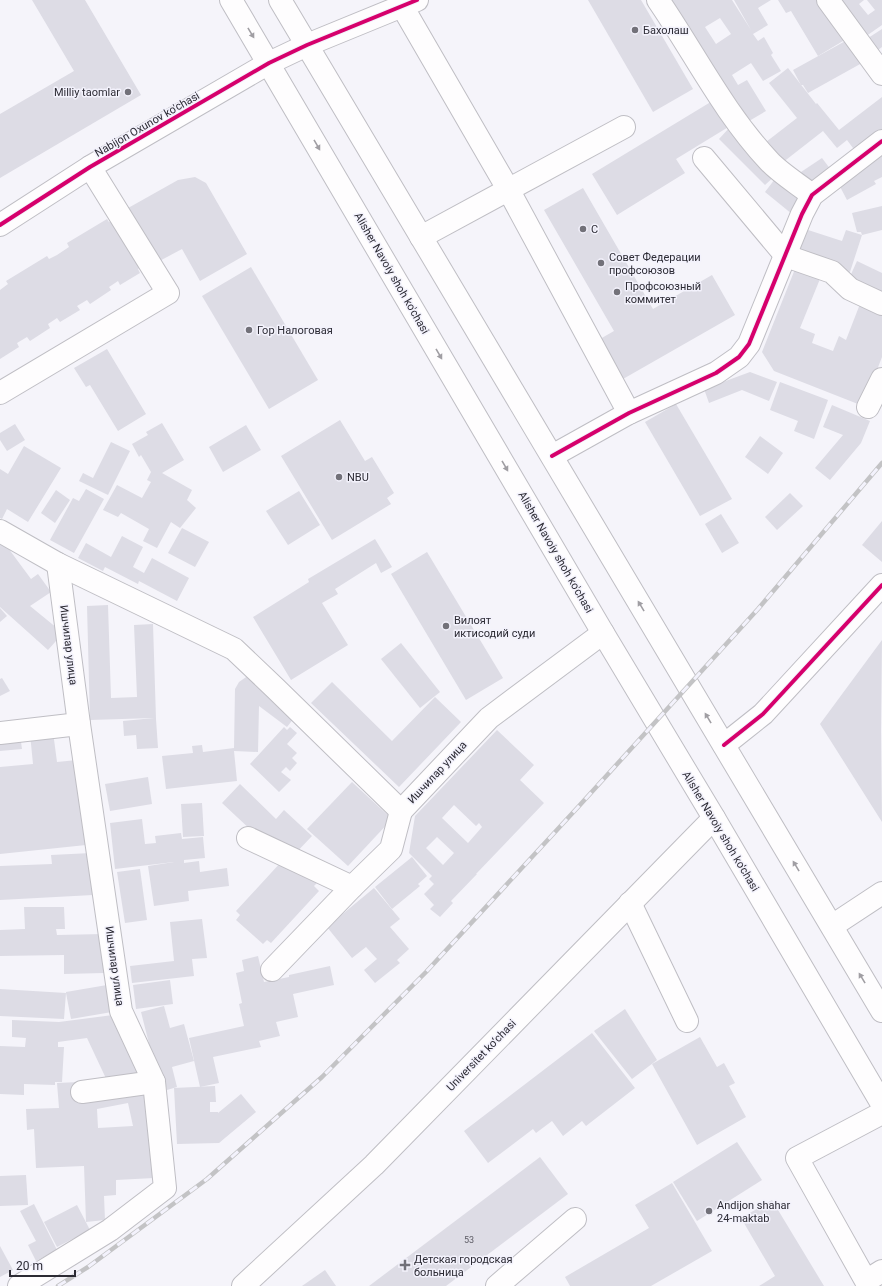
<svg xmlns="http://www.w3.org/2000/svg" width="882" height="1286" viewBox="0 0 882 1286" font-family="Roboto,sans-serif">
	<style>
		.building { fill: #dddce5; fill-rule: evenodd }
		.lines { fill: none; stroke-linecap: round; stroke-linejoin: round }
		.minor-casing { stroke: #bfbec4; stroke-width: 24 }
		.major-casing { stroke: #bfbec4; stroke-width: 24 }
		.minor { stroke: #fefdfe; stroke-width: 22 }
		.major { stroke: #fefdfe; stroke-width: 22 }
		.rail-casing { stroke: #c3c3c5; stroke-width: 4.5 }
		.rail { stroke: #f3f2fc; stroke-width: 3; stroke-dasharray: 9; stroke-linecap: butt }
		.cycleway-casing { stroke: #f3f2fc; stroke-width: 6 }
		.cycleway { stroke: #d6006c; stroke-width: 4 }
		.oneway { fill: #a09ea3 }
		.poi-dot { fill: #727179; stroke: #f3f2fc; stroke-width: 1.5 }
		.labels { text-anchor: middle; stroke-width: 3; stroke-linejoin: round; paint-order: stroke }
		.number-label { font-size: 9px; fill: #5c5b64 }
		.poi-label { font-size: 11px; fill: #2c2b34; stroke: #f3f2fc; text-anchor: start }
		.street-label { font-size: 11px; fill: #2c2b34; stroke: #f3f2fc }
	</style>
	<rect width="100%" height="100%" fill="#f5f4fa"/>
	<g class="building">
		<polygon points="32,0 85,0 141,95 0,178 0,114 74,71"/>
		<polygon points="588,0 641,0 693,89 653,112"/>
		<path d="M667,0H732L751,30L734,0H771L758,8L768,25L753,34L758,41L764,37L773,53L771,55L781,71L763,81L751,63L732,75L738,85L747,80L766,111L744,124ZM720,18L731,34L716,44L705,27Z"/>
		<polygon points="778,0 825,0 848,38 818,56 791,11 786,13"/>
		<polygon points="843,0 864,0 859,4 868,15 875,10 867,0 882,0 882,25 862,39 837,4"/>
		<polygon points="882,29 882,47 874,53 865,40"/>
		<polygon points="849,39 862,63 808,93 803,85 801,85 793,70"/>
		<polygon points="788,68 816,104 817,103 839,130 882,97 882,133 856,152 847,140 837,148 823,131 782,163 766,142 797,118 769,83"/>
		<polygon points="714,100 730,126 676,159 685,173 617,215 592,174"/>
		<polygon points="730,127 777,174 765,185 719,139"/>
		<polygon points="882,155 882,177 874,181 876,184 847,200 836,179"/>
		<polygon points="822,158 831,170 810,185 801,172"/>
		<polygon points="778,175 806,196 792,214 765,192"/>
		<polygon points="195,177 206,183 247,254 200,281 182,249 152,265 121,212 178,180"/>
		<polygon points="583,188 653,309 712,275 735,315 623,379 600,339 614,331 544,210"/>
		<polygon points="882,206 882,230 862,235 850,272 797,256 805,229 842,241 846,230 862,235 861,232 857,232 852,213"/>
		<polygon points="118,217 147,263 138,269 140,273 120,285 118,281 109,287 111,290 90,304 87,300 77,306 80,310 60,322 57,318 48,324 50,328 30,341 27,337 17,343 19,347 0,359 0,290 8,284 6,281 47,256 49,259 57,255 69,247 67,243 107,219 109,222"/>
		<polygon points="857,261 882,273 882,295 848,281"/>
		<polygon points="797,264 822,274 800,328 815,334 812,343 833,351 839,336 846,340 860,304 882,313 882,357 863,406 774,371 762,352"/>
		<polygon points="251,267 318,380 269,409 202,296"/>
		<polygon points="107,349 146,414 118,431 90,385 86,387 74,368"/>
		<polygon points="750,372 777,382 769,401 742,390 709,403 704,389"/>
		<polygon points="780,382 828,400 814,439 794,431 798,421 770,410"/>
		<polygon points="676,404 732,499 700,516 645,422"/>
		<polygon points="832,405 870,421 861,443 830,480 815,468 843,435 823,427"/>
		<polygon points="340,420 365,461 372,457 394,493 387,498 391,504 332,540 281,456"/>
		<polygon points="162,423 184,460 162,473 192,490 187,500 196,508 180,528 171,522 157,548 143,541 149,529 121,513 118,517 103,510 117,485 142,498 151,482 147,480 151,472 141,455 139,457 132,444 148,435 146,432"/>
		<polygon points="15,424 25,440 7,451 0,440 0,433"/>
		<polygon points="246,425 261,450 223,472 209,447"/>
		<polygon points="760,436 783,453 768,474 745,457"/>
		<polygon points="111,442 130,451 108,495 79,481 83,473 93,478"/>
		<polygon points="24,446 61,468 28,522 7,509 2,519 0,518 0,469 8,474"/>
		<polygon points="86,489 104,499 74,553 50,540 73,498 79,501"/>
		<polygon points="56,490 70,500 55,523 41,513"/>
		<polygon points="299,491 320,525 288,545 266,511"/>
		<polygon points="790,493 803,506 777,530 765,517"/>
		<polygon points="721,514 739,543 722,553 705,524"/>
		<polygon points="882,521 882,562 862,545"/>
		<polygon points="182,528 209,542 195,567 168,553"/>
		<polygon points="122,536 143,547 133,567 144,573 152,558 189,578 177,601 139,581 138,584 105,567 103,571 78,558 86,543 111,557"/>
		<polygon points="0,537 31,579 38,574 51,592 30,606 63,633 48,650 0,607"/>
		<polygon points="375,539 392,567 381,573 376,563 335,589 338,594 322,603 348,645 291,680 253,617 309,582 308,579"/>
		<polygon points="427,552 503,678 466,700 391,574"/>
		<polygon points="108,605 111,698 137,697 134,625 153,624 156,719 158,748 137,749 136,735 124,736 123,721 154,718 90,720 87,606"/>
		<polygon points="0,608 7,616 0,622"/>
		<polygon points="882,640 881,730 882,822 820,724"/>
		<polygon points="401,643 440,692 420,708 381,659"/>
		<polygon points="249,675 298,713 287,727 259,706 258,752 234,751 237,781 166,789 162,756 193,753 192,746 202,745 203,752 234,748 235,689 239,682"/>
		<polygon points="2,678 10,691 0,696 0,679"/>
		<polygon points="332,682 392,741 435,697 461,722 399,787 311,703"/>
		<polygon points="284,727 287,730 290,727 297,733 287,744 297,753 292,758 297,763 290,771 286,767 281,772 291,780 279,792 250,764"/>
		<path d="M497,730L534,765L520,780L544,803L476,874H477L451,901L453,903L440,917L430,909L434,905L424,894L434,884L429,879L432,876L409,853L415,816ZM454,805L476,826L479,823L482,827L468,843L442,818ZM437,837L454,853L443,865L426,848Z"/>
		<polygon points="53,732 57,762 77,760 86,845 0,854 0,767 33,764 30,734"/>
		<polygon points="20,735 22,749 0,751 0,737"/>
		<polygon points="148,777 152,804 110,811 105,784"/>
		<polygon points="352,782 392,819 348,866 307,829"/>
		<polygon points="240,784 276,819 284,810 312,836 292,857 265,843 222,803"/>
		<polygon points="202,803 204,836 183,837 181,804"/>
		<polygon points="142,819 145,844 156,843 155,836 181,833 182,839 203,837 205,858 184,860 184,863 199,861 200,872 227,868 229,886 188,891 189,901 154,906 148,866 174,862 115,869 110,823"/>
		<polygon points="91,853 93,895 0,900 0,866 52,864 51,855"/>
		<polygon points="412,857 427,876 418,884 420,886 392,909 375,887"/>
		<polygon points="282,861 318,882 314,886 319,891 271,943 267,940 263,944 236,920 240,915 236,911"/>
		<polygon points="140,869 147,920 125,923 117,872"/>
		<polygon points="374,888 400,919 390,927 409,949 397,960 400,963 375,983 364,970 377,959 366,947 352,958 327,927"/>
		<polygon points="24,907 64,907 65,929 56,929 57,935 103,934 104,973 64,974 64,955 0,956 0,930 25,929"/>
		<polygon points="202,919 207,958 192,959 194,976 132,983 130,966 174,961 170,922"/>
		<polygon points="258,956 264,982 289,977 289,975 330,966 334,985 293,994 298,1017 276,1022 280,1036 259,1041 261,1047 213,1057 219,1083 200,1087 189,1038 244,1026 239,1004 242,1003 236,973 244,971 242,960"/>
		<polygon points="170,980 173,1004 136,1009 133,985"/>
		<polygon points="107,985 112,1012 71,1019 66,993 64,1019 0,1016 0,989 66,993 66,992"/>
		<polygon points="164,1006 170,1028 184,1024 194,1061 172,1067 177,1087 167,1090 163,1074 157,1075 141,1012"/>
		<polygon points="625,1009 657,1060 632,1079 594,1031"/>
		<polygon points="113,1015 140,1073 110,1087 87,1038 58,1042 58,1047 64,1047 62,1082 55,1082 55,1085 24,1084 24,1095 0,1094 0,1046 25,1047 26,1038 12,1037 12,1020 59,1022"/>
		<polygon points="592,1033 635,1088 586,1126 582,1121 563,1136 552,1121 536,1133 533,1129 488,1163 464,1131"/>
		<polygon points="700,1037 717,1067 724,1063 735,1083 729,1086 746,1117 697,1145 652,1064"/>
		<path d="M79,1082L80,1096L144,1087L154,1178L116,1180V1195L104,1196L105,1220L86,1222L84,1166L36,1168L34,1129L27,1130L26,1109L59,1108L57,1083ZM128,1103L133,1126L98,1128L97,1109Z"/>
		<polygon points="215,1086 216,1102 210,1102 210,1112 218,1112 218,1113 241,1094 256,1112 219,1143 177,1144 174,1088"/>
		<polygon points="737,1142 762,1180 697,1221 673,1182"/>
		<polygon points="540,1157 568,1194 446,1286 369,1286"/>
		<polygon points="26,1175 28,1205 0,1206 0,1176"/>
		<polygon points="672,1183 712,1251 651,1286 570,1286 565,1277 649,1228 635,1205"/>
		<polygon points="772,1200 824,1286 759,1286 775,1276 741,1218"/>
		<polygon points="34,1204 57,1250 36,1261 28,1245 36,1241 20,1211"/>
		<polygon points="77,1205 90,1230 57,1247 44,1222"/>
		<polygon points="0,1246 13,1270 0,1277"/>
		<polygon points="325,1270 336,1286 302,1286"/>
	</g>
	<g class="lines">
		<defs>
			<g id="minor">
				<path d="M658,0C695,54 724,113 769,161C780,173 798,184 812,195"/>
				<polyline points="828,0 882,74"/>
				<polyline points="402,6 508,189 629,413"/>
				<polyline points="704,158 786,256 832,272 850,289 882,304"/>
				<polyline points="0,225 90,167 269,63 307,45 417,0"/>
				<polyline points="421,237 624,127"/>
				<polyline points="0,393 168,293 90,167"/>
				<polyline points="868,407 882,379"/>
				<polyline points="552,456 629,413 716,373 739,357 749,344 802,214 812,195 882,141"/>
				<polyline points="0,531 58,564 234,649 275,688 401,811 489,718 603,633"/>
				<polyline points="0,733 79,724"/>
				<polyline points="724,745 763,714 882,585"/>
				<polyline points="248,838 352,887 391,849 401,811"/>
				<polyline points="630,903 687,1021"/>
				<polyline points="832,926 882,893"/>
				<polyline points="272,970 352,887"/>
				<polyline points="82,1092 154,1082"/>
				<polyline points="882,1113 797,1158 866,1281 882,1271"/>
				<polyline points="19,1286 110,1230 165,1188 154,1082 121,1011 79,724 58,564"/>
				<polyline points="497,1286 575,1219"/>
			</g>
			<g id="major">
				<polyline points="231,0 603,633 714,818 882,1104"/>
				<polyline points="280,0 882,1011"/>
				<polyline points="243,1286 374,1165 714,818"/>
			</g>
		</defs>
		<use href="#minor" class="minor-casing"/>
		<use href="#major" class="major-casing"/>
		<use href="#minor" class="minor"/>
		<use href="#major" class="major"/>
		<defs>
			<polyline id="rail" points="58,1286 88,1267 207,1179 322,1077 426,972 579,806 758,609 882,463"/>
		</defs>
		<use href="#rail" class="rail-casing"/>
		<use href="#rail" class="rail"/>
		<defs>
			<g id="cycleway">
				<polyline points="0,225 90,167 269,63 307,45 417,0"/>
				<polyline points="552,456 629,413 716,373 739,357 749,344 802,214 812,195 882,141"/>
				<polyline points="724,745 763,714 882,585"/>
			</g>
		</defs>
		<use href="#cycleway" class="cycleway-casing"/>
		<use href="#cycleway" class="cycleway"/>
	</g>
	<defs><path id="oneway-solid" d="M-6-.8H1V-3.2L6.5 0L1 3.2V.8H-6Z"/></defs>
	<g class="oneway">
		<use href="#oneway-solid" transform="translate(251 33) rotate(59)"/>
		<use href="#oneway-solid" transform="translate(317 145) rotate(60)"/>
		<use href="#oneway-solid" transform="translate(439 354) rotate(60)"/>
		<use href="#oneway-solid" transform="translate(505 466) rotate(60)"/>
		<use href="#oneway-solid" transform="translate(641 606) rotate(-121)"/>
		<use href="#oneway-solid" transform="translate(708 718) rotate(-121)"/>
		<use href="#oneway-solid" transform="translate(796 866) rotate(-121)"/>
		<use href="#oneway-solid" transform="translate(862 978) rotate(-121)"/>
	</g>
	<g class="poi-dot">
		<circle cx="635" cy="30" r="4"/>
		<circle cx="128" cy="92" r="4"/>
		<circle cx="583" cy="229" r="4"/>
		<circle cx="601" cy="263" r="4"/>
		<circle cx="617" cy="292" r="4"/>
		<circle cx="249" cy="330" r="4"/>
		<circle cx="339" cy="477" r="4"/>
		<circle cx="446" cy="626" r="4"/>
		<circle cx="709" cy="1211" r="4"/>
		<path d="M403 1259h4v4h4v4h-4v4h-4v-4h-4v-4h4z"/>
	</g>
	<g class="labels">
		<g class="number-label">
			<text x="469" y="1243">53</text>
		</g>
		<g class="poi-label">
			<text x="643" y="34">Бахолаш</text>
			<text x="120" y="96" text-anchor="end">Milliy taomlar</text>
			<text x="591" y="233">С</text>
			<text x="609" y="261">Совет Федерации<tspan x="609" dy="13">профсоюзов</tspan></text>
			<text x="625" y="290">Профсоюзный<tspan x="625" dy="13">коммитет</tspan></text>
			<text x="257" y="334">Гор Налоговая</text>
			<text x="347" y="481">NBU</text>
			<text x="454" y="624">Вилоят<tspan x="454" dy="13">иктисодий суди</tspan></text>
			<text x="717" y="1209">Andijon shahar<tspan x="717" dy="13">24-maktab</tspan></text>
			<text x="414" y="1263">Детская городская<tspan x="414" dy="13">больница</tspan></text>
		</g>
		<g class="street-label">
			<text transform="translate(147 124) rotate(-30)" y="4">Nabijon Oxunov ko'chasi</text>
			<text transform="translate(392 273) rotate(60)" y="4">Alisher Navoiy shoh ko'chasi</text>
			<text transform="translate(556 552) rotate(60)" y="4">Alisher Navoiy shoh ko'chasi</text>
			<text transform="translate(69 645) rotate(83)" y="4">Ишчилар улица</text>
			<text transform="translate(437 772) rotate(-47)" y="4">Ишчилар улица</text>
			<text transform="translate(721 831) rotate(59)" y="4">Alisher Navoiy shoh ko'chasi</text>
			<text transform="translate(115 966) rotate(82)" y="4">Ишчилар улица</text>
			<text transform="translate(481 1055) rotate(-46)" y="4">Universitet kо‘chasi</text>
		</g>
	</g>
	<path d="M10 1270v6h65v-6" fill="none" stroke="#2c2b34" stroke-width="2"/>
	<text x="16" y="1270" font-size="12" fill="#2c2b34" stroke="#f3f2fc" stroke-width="3" paint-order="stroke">20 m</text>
</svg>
